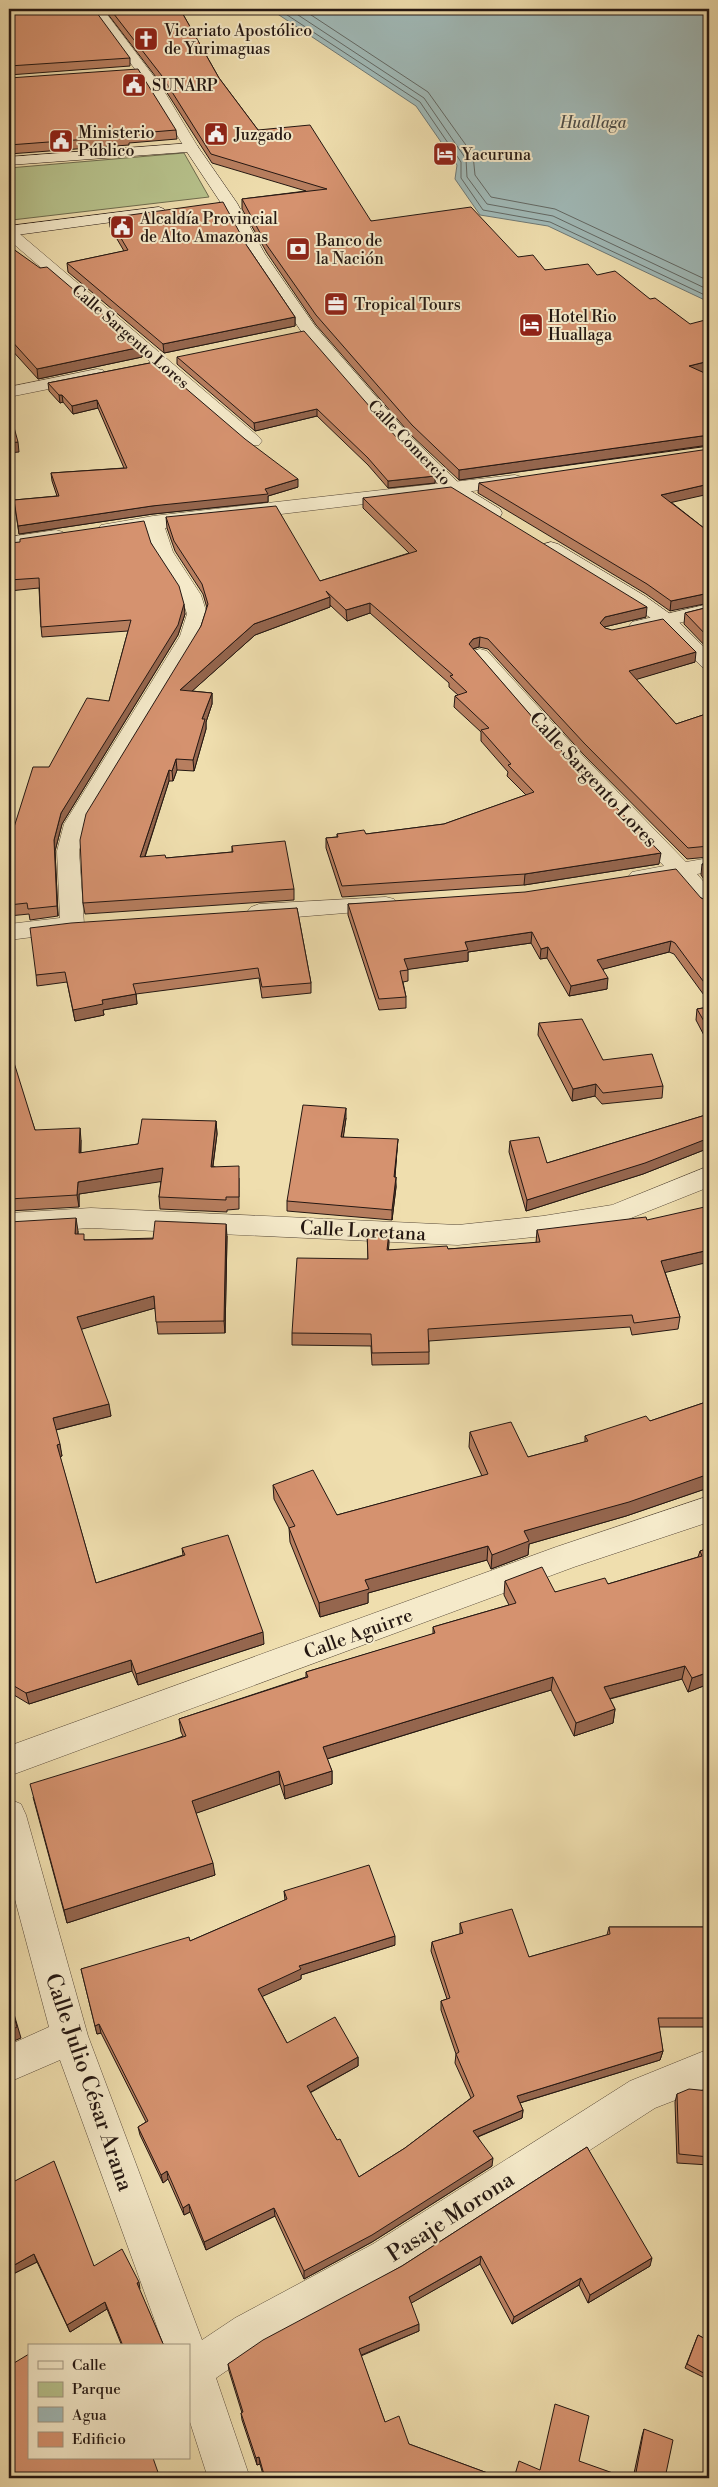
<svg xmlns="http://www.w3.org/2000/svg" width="718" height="2487" viewBox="0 0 718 2487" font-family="'Libre Bodoni',serif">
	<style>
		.green { fill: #b7c28c; stroke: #6e6c4f }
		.water { fill: #a0b9b7; stroke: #6e7875 }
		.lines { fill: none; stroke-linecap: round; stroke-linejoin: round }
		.shore { stroke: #626864; stroke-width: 1 }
		.street-casing { stroke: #574939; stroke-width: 1 }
		.secondary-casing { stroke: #241712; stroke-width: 1 }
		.street { fill: #f5eaca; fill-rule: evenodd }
		.secondary { fill: #f5eaca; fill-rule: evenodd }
		.wall { fill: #b77e5f; stroke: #241712 }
		.shaded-wall { fill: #95664e; stroke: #241712 }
		.building { fill: #d5926f; stroke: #241712 }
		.labels { text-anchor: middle; stroke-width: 4; stroke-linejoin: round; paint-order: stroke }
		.far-poi-label { font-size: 16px; fill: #241712; stroke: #f5eaca; text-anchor: start }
		.far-water-label { font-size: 16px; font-style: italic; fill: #4f504c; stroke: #f5eaca }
		.far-street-label { font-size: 16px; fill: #241712; stroke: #f5eaca }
		.street-label { font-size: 19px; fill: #241712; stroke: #f5eaca }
		.near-street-label { font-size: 22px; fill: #241712; stroke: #f5eaca }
	</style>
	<rect width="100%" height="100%" fill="#efdeae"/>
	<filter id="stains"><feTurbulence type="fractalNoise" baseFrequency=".004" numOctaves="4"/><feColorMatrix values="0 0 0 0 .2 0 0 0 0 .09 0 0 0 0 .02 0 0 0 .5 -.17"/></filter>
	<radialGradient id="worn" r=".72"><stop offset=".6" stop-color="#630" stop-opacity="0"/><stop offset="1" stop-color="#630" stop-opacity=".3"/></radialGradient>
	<polygon class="green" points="184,153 209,197 12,220 9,214 9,168"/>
	<polygon class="water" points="270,9 709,9 709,302 548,226 480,215 455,179 457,165 416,106"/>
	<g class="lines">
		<g class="shore">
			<polyline points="278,9 420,102 461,162 461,178 483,210 550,222 709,297"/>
			<polyline points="289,9 424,98 466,159 467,177 487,204 553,216 709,290"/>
			<polyline points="302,9 428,92 473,155 475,175 491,197 555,209 709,281"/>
		</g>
		<defs>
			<g id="street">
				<polygon points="91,9 103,9 161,86 198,147 196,150 186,150 148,87"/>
				<polygon points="9,227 14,229 259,437 262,441 259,445 247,445 9,240"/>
				<polygon points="97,369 103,370 106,374 103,378 9,397 9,387"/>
				<polygon points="515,475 522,477 524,481 522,485 165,528 173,552 201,595 207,614 200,636 86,824 79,851 84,924 80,929 72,932 9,940 9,924 60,918 57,851 64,824 180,636 187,614 181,595 153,552 146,530 108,535 101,533 98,529 101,525 153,516"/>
				<polygon points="56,530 63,532 66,536 63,540 9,549 9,537"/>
				<polygon points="709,604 709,616 639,632 632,630 629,626 632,622"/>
				<polygon points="480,649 487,651 582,755 686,862 709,858 709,872 697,874 709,888 709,910 701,908 675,878 640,884 632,882 628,877 632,872 664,866 566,765 473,659 470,655 473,651"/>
				<polygon points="386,897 394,899 398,904 394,909 259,920 251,917 247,912 251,907 259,904"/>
				<polygon points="709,1166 709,1187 616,1224 543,1236 458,1245 91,1228 9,1233 9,1213 91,1208 458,1225 543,1216 612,1205"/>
				<polygon points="709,1496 709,1522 574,1567 9,1776 9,1746 556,1547"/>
				<polygon points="9,1799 21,1804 26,1815 88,2036 202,2340 235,2318 373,2244 630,2081 709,2049 709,2087 655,2108 401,2272 263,2346 216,2378 250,2478 208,2478 189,2419 189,2346 164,2346 60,2060 9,2082 9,2045 49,2027 9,1877"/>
			</g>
			<g id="secondary">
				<polygon points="191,143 196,144 237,203 265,254 315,326 410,436 461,485 500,509 502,513 500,517 486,517 447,493 398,444 303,334 249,254 221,203 187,152 9,165 9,157"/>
				<polygon points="159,207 164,209 167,212 164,215 9,236 9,226"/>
				<polygon points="551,542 558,544 645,596 673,616 709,652 709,669 702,667 659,624 631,604 544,552 541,548 544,544"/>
			</g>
		</defs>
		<use href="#street" class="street-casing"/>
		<use href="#secondary" class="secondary-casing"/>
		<use href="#street" class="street"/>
		<use href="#secondary" class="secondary"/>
	</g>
	<g class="wall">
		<polygon points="104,9 180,9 219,78 258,130 371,221 518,257 545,270 597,275 702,372 709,375 709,446 459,480 411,435 316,325 267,253 242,209 242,199 306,191 212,163 162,85"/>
		<polygon points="9,12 130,58 130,66 9,75 9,76"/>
		<polygon points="9,78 176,130 177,139 129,143 129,145 9,154"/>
		<polygon points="109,218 247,246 295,317 295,326 164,353 68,272 67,263 124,251 110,227"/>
		<polygon points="9,246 141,347 142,357 38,379 9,347"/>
		<polygon points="177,357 397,438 435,476 435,483 388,488 368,465 317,416 255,431 177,364"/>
		<polygon points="155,362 298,487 268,496 268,502 153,514 19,534 14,500 57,496 52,481 51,473 124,468 98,408 73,414 63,402 60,403 49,391 48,383"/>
		<polygon points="479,483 671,502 709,532 670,611 646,594 478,493"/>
		<polygon points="363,498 646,617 604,627 605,628 695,662 636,679 676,724 709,713 709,857 687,859 583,754 488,649 479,647 473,649 659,864 524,885 342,897 326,848 326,838 337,837 337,834 366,834 444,824 526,795 507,776 508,772 481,741 481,732 454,707 455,696 458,695 449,687 449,683 370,613 347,621 330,605 330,607 255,635 192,691 212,693 212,704 206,722 206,729 194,771 177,770 173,781 169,781 145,857 166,858 232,852 232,846 294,889 294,900 85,914 83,903 201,626 207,608 203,594 175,551 167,528 166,517 320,581 409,553 363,508"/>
		<polygon points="9,543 151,543 185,614 178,635 62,824 55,851 58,916 30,920 29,914 9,916 9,843 49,767 109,701 128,631 42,637 41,627 39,588 9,591"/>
		<polygon points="709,607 709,650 684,624 685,613"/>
		<polygon points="709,863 709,886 701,875 702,864"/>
		<polygon points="701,898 709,901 709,1002 674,954 669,952 603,969 607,989 569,996 547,958 540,959 531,943 468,952 468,961 408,969 408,981 403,982 406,997 406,1008 379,1010 348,915 348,904"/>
		<polygon points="297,908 311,983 311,993 262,998 259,978 136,994 137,1004 103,1010 104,1015 75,1021 67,982 37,986 36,975"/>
		<polygon points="709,1007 709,1045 696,1020 697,1009"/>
		<polygon points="539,1023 603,1060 663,1086 662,1098 602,1104 595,1096 572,1101 538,1035"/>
		<polygon points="9,1053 35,1130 81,1140 81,1153 138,1144 216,1121 217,1134 213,1166 239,1178 239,1209 227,1210 227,1212 160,1209 159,1197 161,1181 79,1194 79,1207 9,1211 9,1213"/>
		<polygon points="709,1114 709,1148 643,1174 526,1211 509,1152 510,1141 547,1163"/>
		<polygon points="346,1118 343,1137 397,1150 395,1177 396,1187 392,1220 287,1211 287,1201"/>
		<polygon points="9,1222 78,1231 78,1234 85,1240 227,1236 225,1333 158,1334 155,1308 81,1329 111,1416 56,1430 62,1456 60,1457 96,1583 183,1555 182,1548 264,1644 138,1685 132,1671 29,1704 9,1692"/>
		<polygon points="537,1230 665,1272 680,1317 678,1329 632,1335 630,1327 429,1341 429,1364 372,1365 371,1346 292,1345 292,1333 368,1259 367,1231 389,1232 388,1250 448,1249 536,1243"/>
		<polygon points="709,1401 709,1489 708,1488 626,1516 529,1544 528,1555 491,1569 487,1560 368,1593 368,1603 320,1617 290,1542 289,1528 274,1499 273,1485 337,1515 482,1476 469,1447 470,1432 528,1457 585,1442 585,1436 650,1421"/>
		<polygon points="709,1548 709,1690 706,1685 688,1692 682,1679 610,1699 615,1709 613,1723 574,1736 551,1690 327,1759 332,1771 332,1784 285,1799 280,1784 196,1813 215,1875 67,1923 33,1797 183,1736 181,1732 179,1719 306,1677 306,1672 433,1634 433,1627 509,1605 504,1595 505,1581 555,1592 608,1584 698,1557 700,1551"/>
		<polygon points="284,1891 395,1945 301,1975 301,1979 262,1996 287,2043 358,2057 358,2066 310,2093 337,2140 359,2177 405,2148 471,2098 455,2063 456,2054 441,2010 441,2001 447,1999 431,1951 432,1942 460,1934 460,1923 529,1957 607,1935 609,1927 709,1927 709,2027 659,2027 663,2051 660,2060 520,2103 523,2110 522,2118 478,2137 492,2166 372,2242 304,2279 275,2216 206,2250 190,2212 184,2215 168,2179 163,2183 140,2135 138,2127 146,2122 101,2033 97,2034 81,1969 190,1941 285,1900"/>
		<polygon points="709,2091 709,2165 677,2163 675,2102 677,2094"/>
		<polygon points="587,2147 650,2266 588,2303 579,2285 512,2324 480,2264 411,2303 419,2331 361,2356 385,2422 409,2444 501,2478 264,2478 260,2464 257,2465 242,2420 241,2413 242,2413 229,2371 228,2364 402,2266"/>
		<polygon points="9,2184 94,2266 140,2289 139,2289 164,2346 122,2346 107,2309 70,2332 37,2262 9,2276"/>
		<polygon points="698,2335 709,2341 709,2380 685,2368"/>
		<polygon points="644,2429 665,2478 633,2478 642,2436"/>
	</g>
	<g class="shaded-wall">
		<polygon points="295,317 295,326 164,353 163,344"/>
		<polygon points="141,347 142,357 38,379 37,369"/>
		<polygon points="709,361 709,371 688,376 689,366"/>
		<polygon points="59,395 62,395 63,402 60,403"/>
		<polygon points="97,400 98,408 73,414 72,406"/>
		<polygon points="317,409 317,416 255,431 254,423"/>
		<polygon points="709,435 709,445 459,480 459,470"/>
		<polygon points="18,442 19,452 9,453 9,443"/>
		<polygon points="435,476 435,483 388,488 388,481"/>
		<polygon points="298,479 298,487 268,496 268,502 153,514 19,534 18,526 265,489"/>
		<polygon points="709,484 709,494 660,505 661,495"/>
		<polygon points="709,593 709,603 670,611 671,601"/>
		<polygon points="330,597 330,607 255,635 181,701 180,690 254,624"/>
		<polygon points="370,603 370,613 347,621 346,610"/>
		<polygon points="184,604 185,614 178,635 62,824 55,851 58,916 57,906 54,840 61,813"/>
		<polygon points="647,607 646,617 604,627 600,623 605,617"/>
		<polygon points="480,637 479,647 472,649 469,644 473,639"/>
		<polygon points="696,652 695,662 628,682 629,671"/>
		<polygon points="212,693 212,704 206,722 206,729 194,771 193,760 202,719"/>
		<polygon points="176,759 177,770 173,781 172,771"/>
		<polygon points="169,770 169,781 141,868 140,857"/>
		<polygon points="661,853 659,864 524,885 525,874"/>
		<polygon points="532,932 531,943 468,952 468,961 404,970 404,959 465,942"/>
		<polygon points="671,941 669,952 596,971 597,960"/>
		<polygon points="548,947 547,958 540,959 541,949"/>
		<polygon points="608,978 607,989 569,996 571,986"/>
		<polygon points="136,994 137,1004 103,1010 104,1015 75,1021 73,1010 102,1000"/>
		<polygon points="596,1084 595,1096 572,1101 573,1089"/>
		<polygon points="346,1108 346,1118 342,1147 341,1137"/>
		<polygon points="216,1121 217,1134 211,1179 211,1167"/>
		<polygon points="80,1128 81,1140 80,1165 79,1153"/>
		<polygon points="709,1138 709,1148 643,1174 526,1211 527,1200"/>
		<polygon points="398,1139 397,1150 394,1187 394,1177"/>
		<polygon points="163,1168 165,1181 79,1194 79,1207 77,1195 78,1182"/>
		<polygon points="396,1177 396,1187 392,1220 392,1210"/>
		<polygon points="76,1218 78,1231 77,1247 75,1234"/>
		<polygon points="226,1224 227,1236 225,1333 224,1321"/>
		<polygon points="389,1232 389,1244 387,1262 387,1250"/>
		<polygon points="709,1250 709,1262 659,1274 661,1261"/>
		<polygon points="154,1296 155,1308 79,1330 77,1317"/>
		<polygon points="109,1404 111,1416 55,1430 53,1418"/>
		<polygon points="60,1444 62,1456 59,1457 57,1445"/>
		<polygon points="709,1474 709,1483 708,1488 626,1516 529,1544 528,1555 491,1569 492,1555 524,1531"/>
		<polygon points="488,1546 487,1560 368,1593 368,1603 320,1617 319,1603 365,1580"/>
		<polygon points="263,1632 264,1644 138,1685 136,1674"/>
		<polygon points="131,1660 132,1671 29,1704 26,1693"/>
		<polygon points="685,1666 682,1679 601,1701 604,1687"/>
		<polygon points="709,1672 706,1685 688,1692 692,1678"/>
		<polygon points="553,1677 551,1690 323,1760 323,1747"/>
		<polygon points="615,1709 613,1723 574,1736 576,1723"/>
		<polygon points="279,1771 280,1784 194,1814 192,1801"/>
		<polygon points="332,1771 332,1784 285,1799 284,1786"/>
		<polygon points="213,1863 215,1875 67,1923 64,1910"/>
		<polygon points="395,1936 395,1945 301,1975 301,1979 259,1998 258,1989 299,1966"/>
		<polygon points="9,1997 21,2038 9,2043"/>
		<polygon points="99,2024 101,2033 97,2034 95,2026"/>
		<polygon points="663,2051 660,2060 516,2104 517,2096"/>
		<polygon points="358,2057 358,2066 307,2094 307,2086"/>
		<polygon points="523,2110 522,2118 472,2139 473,2131"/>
		<polygon points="493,2158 492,2166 372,2242 304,2279 304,2271"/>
		<polygon points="167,2171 168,2179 163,2183 161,2175"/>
		<polygon points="189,2204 190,2212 184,2215 183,2208"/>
		<polygon points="274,2208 275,2216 206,2250 204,2242"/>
		<polygon points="34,2254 37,2262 9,2276 9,2268"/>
		<polygon points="481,2256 480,2264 408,2305 409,2297"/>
		<polygon points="652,2258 650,2266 588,2303 590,2295"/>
		<polygon points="581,2278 579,2285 512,2324 514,2317"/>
		<polygon points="139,2282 140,2289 138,2290 137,2283"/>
		<polygon points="105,2302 107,2309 70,2332 67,2325"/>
		<polygon points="419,2324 419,2331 359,2356 359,2349"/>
		<polygon points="259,2457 260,2464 257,2465 256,2458"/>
	</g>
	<g class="building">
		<polygon points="55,9 94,9 130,58 9,66 9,12"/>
		<polygon points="110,9 180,9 219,78 258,130 310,125 371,221 471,207 518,257 533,255 545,270 588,264 597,275 615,271 650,299 655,298 690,324 709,319 709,361 689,366 709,375 709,435 459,470 412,425 316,315 266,244 242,199 327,189 211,154 162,76"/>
		<polygon points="138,69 176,130 128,134 128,136 9,145 9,78"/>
		<polygon points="223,202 247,246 295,317 163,344 67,263 128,250 109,218"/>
		<polygon points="9,246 40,268 47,267 141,347 37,369 9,338 9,327 10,327 9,326"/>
		<polygon points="304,331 397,438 435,476 388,481 368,458 317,409 254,423 177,357"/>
		<polygon points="155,362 245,439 298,479 265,489 268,494 152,506 18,526 14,500 59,496 51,473 127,468 97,400 72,406 62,395 59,395 48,383"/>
		<polygon points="9,409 18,442 9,443"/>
		<polygon points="709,449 709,484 661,495 709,532 709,593 671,601 647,584 479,483"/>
		<polygon points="451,487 647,607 605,617 600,623 605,628 612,630 663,619 696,652 629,671 676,724 709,713 709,846 688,848 584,743 488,639 480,637 473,639 469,644 566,756 661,853 525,874 342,886 326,838 338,837 337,834 364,830 366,834 444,824 534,792 508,765 511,764 481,730 489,728 455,696 467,692 450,676 453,675 370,603 346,610 326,591 330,597 254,624 180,690 212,693 202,719 205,719 193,760 176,759 172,771 169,770 140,857 165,855 166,858 233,852 232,846 285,841 294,889 83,903 80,840 86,814 201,626 208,604 202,584 174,541 166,517 276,506 320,581 417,551 363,498"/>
		<polygon points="144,521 151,543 179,586 184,604 178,625 61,813 54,840 57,906 28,909 27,903 9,905 9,843 33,767 49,767 87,698 109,701 131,620 41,627 39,578 9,580 9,543 20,542 20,539"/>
		<polygon points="709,607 709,638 685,613"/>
		<polygon points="709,863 709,873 702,864"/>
		<polygon points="676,869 701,898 709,901 709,989 675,943 671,941 597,960 608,978 571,986 548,947 541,949 532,932 465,942 468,950 404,959 408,970 400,971 406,997 379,999 348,904 525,892"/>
		<polygon points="297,908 311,983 262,987 258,968 133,984 136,994 102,1000 103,1004 73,1010 65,972 36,975 30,928 71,923"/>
		<polygon points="709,1007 709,1030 697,1009"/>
		<polygon points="582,1019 603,1060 652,1054 663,1086 603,1093 596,1084 573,1089 539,1023"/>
		<polygon points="9,1053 11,1053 35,1130 80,1128 79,1153 138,1144 142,1119 216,1121 211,1167 239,1166 239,1197 226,1197 226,1200 159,1197 163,1168 78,1182 77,1195 9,1199"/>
		<polygon points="303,1105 346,1108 341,1137 398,1139 394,1177 396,1177 392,1210 287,1201"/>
		<polygon points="709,1114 709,1138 645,1163 527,1200 510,1141 539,1137 547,1163"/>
		<polygon points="709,1206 709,1250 661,1261 680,1317 634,1323 632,1315 428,1329 429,1352 372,1353 371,1334 292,1333 297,1258 368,1259 367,1231 389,1232 387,1250 447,1246 448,1249 540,1242 537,1230 646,1217 647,1220"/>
		<polygon points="76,1218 75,1234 84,1234 84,1240 153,1239 155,1221 226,1224 224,1321 156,1322 154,1296 77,1317 109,1404 53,1418 60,1444 57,1445 96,1583 185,1555 182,1548 228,1535 263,1632 136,1674 131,1660 26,1693 9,1683 9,1222"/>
		<polygon points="709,1401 709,1474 629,1502 524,1531 529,1541 492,1555 488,1546 365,1580 369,1589 319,1603 289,1528 295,1526 273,1485 313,1470 337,1515 488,1474 470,1432 511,1422 528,1457 588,1441 585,1436 646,1416 650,1421"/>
		<polygon points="709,1548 709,1672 692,1678 685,1666 604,1687 615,1709 576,1723 553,1677 323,1747 332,1771 284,1786 279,1771 192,1801 213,1863 64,1910 30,1784 186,1736 179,1719 308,1677 306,1672 435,1633 433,1627 516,1603 505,1581 542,1567 555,1592 605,1578 608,1584 702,1556 700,1551"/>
		<polygon points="369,1865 395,1936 299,1966 301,1969 258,1989 287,2043 335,2017 358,2057 307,2086 337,2140 340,2139 359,2177 405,2148 474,2096 456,2054 459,2052 441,2001 450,1998 432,1942 463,1933 460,1923 512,1909 529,1957 610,1934 609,1927 709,1927 709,2018 658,2018 663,2051 517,2096 523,2110 473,2131 493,2158 372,2235 304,2271 274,2208 204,2242 189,2204 183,2208 167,2171 161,2175 138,2127 148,2121 99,2024 95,2026 81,1969 189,1937 190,1941 287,1899 284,1891"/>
		<polygon points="9,1998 17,2027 9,2031"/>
		<polygon points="689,2089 709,2091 709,2157 679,2154 677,2094"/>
		<polygon points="587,2147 652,2258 590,2295 581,2278 514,2317 481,2256 409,2297 419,2324 359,2349 385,2422 399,2416 409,2444 501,2478 265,2478 259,2457 256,2458 241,2413 243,2412 228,2364 263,2340 402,2266"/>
		<polygon points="54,2161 94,2266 122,2249 139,2282 137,2283 164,2346 123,2346 105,2302 67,2325 34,2254 9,2268 9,2184"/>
		<polygon points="698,2335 709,2341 709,2376 687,2364"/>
		<polygon points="29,2354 29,2458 153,2458 160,2478 9,2478 9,2366"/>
		<polygon points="555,2404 589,2416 579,2461 627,2478 514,2478 519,2461 540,2470"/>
		<polygon points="644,2429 673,2440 665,2478 635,2478"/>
	</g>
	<defs>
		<symbol id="church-square" viewBox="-11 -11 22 22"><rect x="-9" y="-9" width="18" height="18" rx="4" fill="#8f2418" stroke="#f5eaca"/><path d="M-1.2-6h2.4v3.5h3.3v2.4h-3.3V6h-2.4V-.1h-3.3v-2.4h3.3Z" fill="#fff"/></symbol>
		<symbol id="civic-square" viewBox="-11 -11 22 22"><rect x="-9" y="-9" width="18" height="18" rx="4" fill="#8f2418" stroke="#f5eaca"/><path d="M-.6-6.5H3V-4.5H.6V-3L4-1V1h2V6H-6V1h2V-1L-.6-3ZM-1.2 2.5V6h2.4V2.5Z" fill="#fff"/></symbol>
		<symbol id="hotel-square" viewBox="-11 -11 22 22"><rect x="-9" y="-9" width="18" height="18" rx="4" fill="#8f2418" stroke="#f5eaca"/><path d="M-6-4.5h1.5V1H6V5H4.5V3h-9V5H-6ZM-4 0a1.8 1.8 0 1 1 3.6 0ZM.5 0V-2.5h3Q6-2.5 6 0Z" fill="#fff"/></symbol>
		<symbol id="bank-square" viewBox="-11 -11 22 22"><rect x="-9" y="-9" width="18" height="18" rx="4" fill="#8f2418" stroke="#f5eaca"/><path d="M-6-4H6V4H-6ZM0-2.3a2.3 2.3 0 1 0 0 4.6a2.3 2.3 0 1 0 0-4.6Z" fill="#fff"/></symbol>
		<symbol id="office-square" viewBox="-11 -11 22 22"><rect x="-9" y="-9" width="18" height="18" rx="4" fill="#8f2418" stroke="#f5eaca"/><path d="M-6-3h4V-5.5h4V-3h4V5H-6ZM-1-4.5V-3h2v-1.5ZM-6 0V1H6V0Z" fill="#fff"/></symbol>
	</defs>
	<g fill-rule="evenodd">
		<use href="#church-square" x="132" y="25" width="28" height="28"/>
		<use href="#civic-square" x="120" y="71" width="28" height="28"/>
		<use href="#civic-square" x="202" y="120" width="28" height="28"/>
		<use href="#civic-square" x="47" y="127" width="28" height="28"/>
		<use href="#hotel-square" x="431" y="140" width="28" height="28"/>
		<use href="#civic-square" x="108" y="213" width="28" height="28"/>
		<use href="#bank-square" x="284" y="235" width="28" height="28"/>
		<use href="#office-square" x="322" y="290" width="28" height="28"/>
		<use href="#hotel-square" x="517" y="311" width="28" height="28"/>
	</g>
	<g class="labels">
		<g class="far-poi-label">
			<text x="164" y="36">Vicariato Apostólico<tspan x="164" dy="18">de Yurimaguas</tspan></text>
			<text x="152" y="91">SUNARP</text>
			<text x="78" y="138">Ministerio<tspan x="78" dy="18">Público</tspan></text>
			<text x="234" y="140">Juzgado</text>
			<text x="462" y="160">Yacuruna</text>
			<text x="140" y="224">Alcaldía Provincial<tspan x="140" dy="18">de Alto Amazonas</tspan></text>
			<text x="316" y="246">Banco de<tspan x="316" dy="18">la Nación</tspan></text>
			<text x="354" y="310">Tropical Tours</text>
			<text x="548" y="322">Hotel Rio<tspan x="548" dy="18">Huallaga</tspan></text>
		</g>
		<g class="far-water-label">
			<text x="593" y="128">Huallaga</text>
		</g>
		<g class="far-street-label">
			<text transform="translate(131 336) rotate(41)" y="6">Calle Sargento Lores</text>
			<text transform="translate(410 442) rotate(46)" y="6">Calle Comercio</text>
		</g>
		<g class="street-label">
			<text transform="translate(594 779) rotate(47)" y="7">Calle Sargento Lores</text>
			<text transform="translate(363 1230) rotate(3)" y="7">Calle Loretana</text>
			<text transform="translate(358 1633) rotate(-20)" y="7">Calle Aguirre</text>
		</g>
		<g class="near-street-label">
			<text transform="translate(90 2082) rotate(71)" y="8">Calle Julio César Arana</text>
			<text transform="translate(450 2216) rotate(-33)" y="8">Pasaje Morona</text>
		</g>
	</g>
	<rect width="718" height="2487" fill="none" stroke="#efdeae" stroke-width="30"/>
	<rect x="10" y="10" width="698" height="2467" fill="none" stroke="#241712" stroke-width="2.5"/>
	<rect x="15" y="15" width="688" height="2457" fill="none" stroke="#241712"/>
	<rect x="28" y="2344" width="162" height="115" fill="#f5eaca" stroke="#a19680"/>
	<rect x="38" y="2361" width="25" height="8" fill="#f5eaca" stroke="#a19680"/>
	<text x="72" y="2370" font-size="15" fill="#241712">Calle</text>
	<rect x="38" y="2382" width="25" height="15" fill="#b7c28c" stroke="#a19680"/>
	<text x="72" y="2394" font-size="15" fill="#241712">Parque</text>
	<rect x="38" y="2407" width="25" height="15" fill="#a0b9b7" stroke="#a19680"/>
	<text x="72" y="2420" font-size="15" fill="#241712">Agua</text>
	<rect x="38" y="2432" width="25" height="15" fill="#d5926f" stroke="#a19680"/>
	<text x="72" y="2444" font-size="15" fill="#241712">Edificio</text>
	<rect width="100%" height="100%" filter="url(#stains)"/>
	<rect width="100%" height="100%" fill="url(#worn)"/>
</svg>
